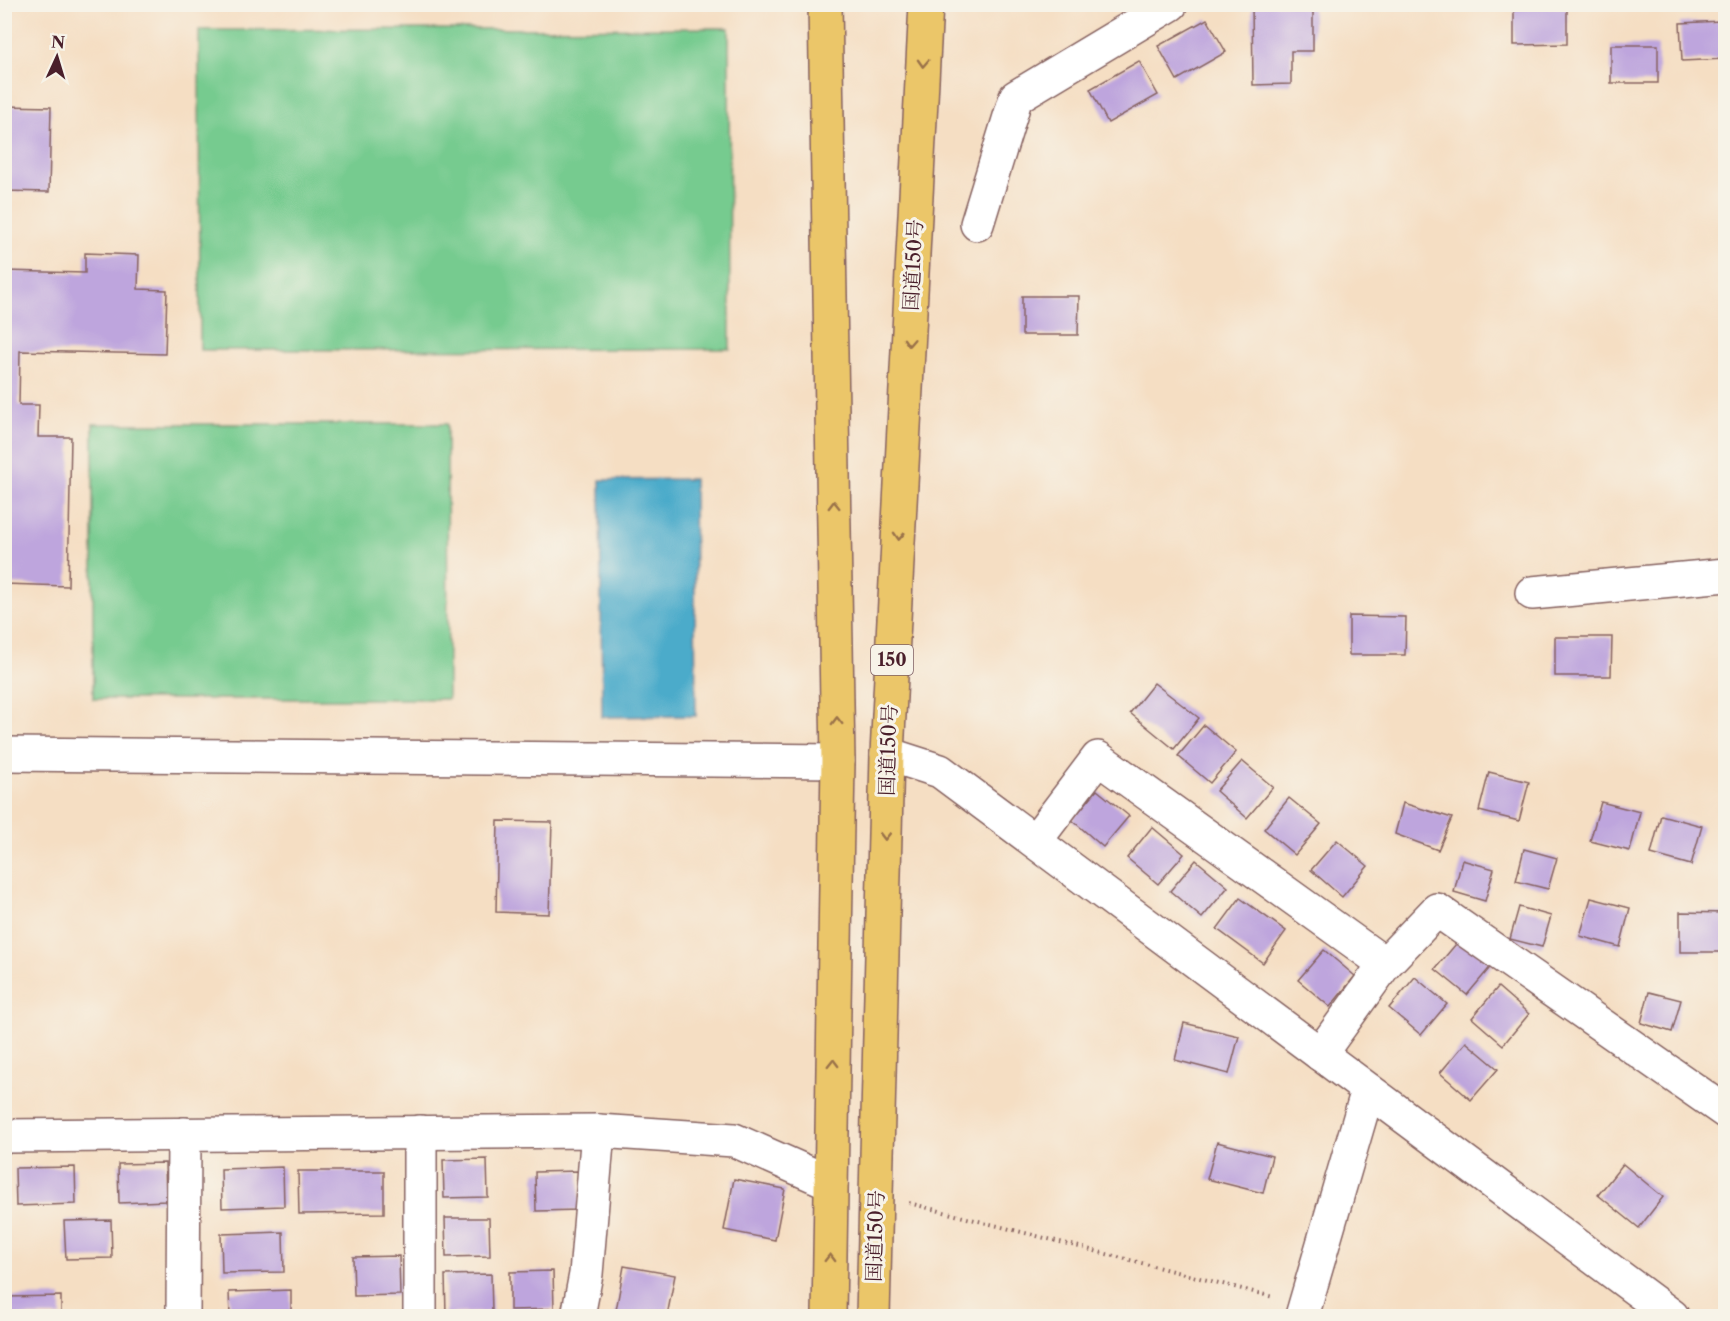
<svg xmlns="http://www.w3.org/2000/svg" width="1730" height="1321" viewBox="0 0 1730 1321" font-family="'Libre Caslon Text','Noto Serif JP',serif">
	<style>
		.green { fill: #76cb8f; stroke: #60755d; stroke-width: 1.5 }
		.water { fill: #4babca; stroke: #4a657a; stroke-width: 1.5 }
		.building { fill: #bea5dd }
		.lines { fill: none; stroke-linecap: round; stroke-linejoin: round }
		.minor-casing { stroke: #866260; stroke-width: 36 }
		.trunk-casing { stroke: #866260; stroke-width: 36 }
		.path { stroke: #866260; stroke-width: 4; stroke-dasharray: 1.5 4.5; stroke-linecap: butt }
		.minor { stroke: #fff; stroke-width: 33 }
		.trunk { stroke: #ebc669; stroke-width: 33 }
		.oneway { stroke: #9a724a }
		.labels { text-anchor: middle; stroke-width: 6; stroke-linejoin: round; paint-order: stroke }
		.shield { fill: #f7f3e8; stroke: #7e5f64; stroke-width: 1.5 }
		.shield-label { font-size: 18px; font-weight: bold; fill: #4a1f2b }
		.street-label { font-size: 20px; fill: #4a1f2b; stroke: #f7f3e8 }
	</style>
	<rect width="100%" height="100%" fill="#f7f3e8"/>
	<filter id="ink" filterUnits="userSpaceOnUse"><feTurbulence type="fractalNoise" baseFrequency=".0167" numOctaves="2"/><feDisplacementMap in="SourceGraphic" scale="12" xChannelSelector="R" yChannelSelector="G"/><feConvolveMatrix kernelMatrix="1 2 1 2 8 2 1 2 1" color-interpolation-filters="sRGB"/></filter>
	<filter id="wash" filterUnits="userSpaceOnUse"><feTurbulence type="fractalNoise" baseFrequency=".008" numOctaves="4" result="noise"/><feDisplacementMap in="SourceGraphic" scale="24" xChannelSelector="R" yChannelSelector="G"/><feGaussianBlur stdDeviation="1.35" result="paint"/><feColorMatrix in="noise" values="0 0 0 0 0 0 0 0 0 0 0 0 0 0 0 0 0 1.4 0 .05"/><feComposite in="paint" operator="in"/></filter>
	<g filter="url(#wash)">
		<rect width="100%" height="100%" fill="#f5dec3"/>
		<g class="green">
			<polygon points="729,28 730,349 200,350 199,30"/>
			<polygon points="93,424 447,424 448,699 93,699"/>
		</g>
		<polygon class="water" points="694,479 696,716 602,717 600,480"/>
		<g id="blocks">
			<g class="building">
				<polygon points="1252,4 1313,4 1313,51 1291,51 1291,84 1253,85"/>
				<polygon points="1514,7 1567,7 1567,44 1514,45"/>
				<polygon points="1207,19 1226,52 1177,80 1158,46"/>
				<polygon points="1722,21 1724,59 1682,61 1680,23"/>
				<rect x="1611" y="45" width="47" height="38"/>
				<polygon points="1139,61 1158,95 1108,123 1090,89"/>
				<polygon points="4,106 51,107 49,192 4,191"/>
				<polygon points="85,253 139,255 138,289 167,290 165,354 20,351 19,405 39,405 38,437 71,437 68,586 4,584 4,271 85,273"/>
				<polygon points="1022,296 1079,296 1078,335 1022,335"/>
				<polygon points="1349,616 1406,617 1405,655 1349,655"/>
				<polygon points="1555,637 1612,637 1611,676 1555,676"/>
				<polygon points="1154,683 1199,718 1174,749 1130,713"/>
				<polygon points="1204,725 1236,752 1210,783 1178,756"/>
				<polygon points="1242,761 1273,787 1247,818 1216,791"/>
				<polygon points="1489,772 1529,782 1519,821 1479,811"/>
				<polygon points="1097,790 1129,816 1103,847 1072,820"/>
				<polygon points="1289,798 1321,824 1295,855 1264,829"/>
				<polygon points="1601,802 1640,812 1630,851 1590,841"/>
				<polygon points="1403,803 1452,818 1438,850 1395,834"/>
				<polygon points="1661,815 1702,826 1691,865 1651,854"/>
				<polygon points="498,821 552,822 549,914 496,912"/>
				<polygon points="1152,827 1184,854 1158,884 1127,858"/>
				<polygon points="1337,840 1368,866 1342,897 1311,870"/>
				<polygon points="1524,849 1557,858 1548,889 1516,881"/>
				<polygon points="1196,860 1228,887 1202,918 1170,891"/>
				<polygon points="1462,860 1494,869 1485,901 1454,892"/>
				<polygon points="1240,898 1286,931 1263,963 1217,929"/>
				<polygon points="1591,898 1630,908 1620,947 1580,936"/>
				<polygon points="1519,907 1551,916 1542,947 1510,939"/>
				<polygon points="1680,912 1726,913 1726,952 1680,952"/>
				<polygon points="1461,938 1493,964 1467,995 1435,969"/>
				<polygon points="1324,950 1355,976 1330,1007 1298,980"/>
				<polygon points="1415,977 1447,1004 1421,1035 1389,1008"/>
				<polygon points="1498,987 1529,1014 1503,1045 1472,1018"/>
				<polygon points="1649,992 1681,1000 1672,1032 1641,1023"/>
				<polygon points="1184,1023 1239,1036 1229,1074 1175,1060"/>
				<polygon points="1466,1042 1498,1069 1471,1100 1440,1073"/>
				<polygon points="1217,1142 1272,1156 1263,1193 1207,1179"/>
				<polygon points="487,1159 488,1197 444,1198 443,1160"/>
				<polygon points="165,1163 166,1201 119,1203 118,1164"/>
				<polygon points="1623,1164 1663,1197 1639,1228 1598,1195"/>
				<polygon points="75,1167 76,1204 16,1206 15,1168"/>
				<polygon points="283,1167 284,1206 222,1208 221,1169"/>
				<polygon points="298,1171 384,1171 384,1213 299,1214"/>
				<polygon points="579,1171 580,1210 536,1211 535,1172"/>
				<polygon points="734,1179 785,1189 775,1240 724,1230"/>
				<polygon points="445,1218 489,1218 490,1256 446,1257"/>
				<polygon points="111,1220 112,1258 66,1259 64,1221"/>
				<polygon points="283,1232 284,1272 222,1273 221,1234"/>
				<polygon points="399,1256 400,1295 354,1296 353,1257"/>
				<polygon points="624,1266 675,1275 667,1316 615,1316"/>
				<polygon points="553,1271 554,1309 510,1310 510,1272"/>
				<polygon points="491,1274 492,1312 446,1314 445,1275"/>
				<polygon points="291,1290 291,1316 230,1316 229,1292"/>
				<polygon points="61,1296 61,1316 4,1316 4,1297"/>
			</g>
		</g>
	</g>
	<g filter="url(#ink)">
		<use href="#blocks" fill-opacity="0" stroke="#866260" stroke-width="1.5"/>
		<g class="lines">
			<defs>
				<g id="minor">
					<polyline points="977,224 1016,97 1171,4"/>
					<polyline points="1532,593 1726,575"/>
					<polyline points="4,754 838,761"/>
					<polyline points="887,754 940,771 1672,1316"/>
					<polyline points="1035,841 1098,758 1385,964"/>
					<polyline points="1320,1054 1385,964 1437,910 1726,1112"/>
					<polyline points="420,1132 420,1316"/>
					<polyline points="4,1136 598,1131 734,1140 831,1183"/>
					<polyline points="183,1316 184,1134"/>
					<polyline points="578,1316 586,1274 598,1131"/>
					<polyline points="1302,1316 1368,1090"/>
				</g>
				<g id="trunk">
					<polyline points="825,4 838,761 829,1316"/>
					<polyline points="873,1316 887,754 926,4"/>
				</g>
			</defs>
			<use href="#minor" class="minor-casing"/>
			<use href="#trunk" class="trunk-casing"/>
			<g class="path">
				<polyline points="909,1203 1273,1297"/>
				<polyline points="1335,1314 1347,1316"/>
			</g>
			<use href="#minor" class="minor"/>
			<use href="#trunk" class="trunk"/>
		</g>
		<defs><path id="oneway-chevron" d="M-2-3.5L2.5 0L-2 3.5" fill="none" stroke-width="1.6" stroke-linecap="round" stroke-linejoin="round" transform="scale(1.5)"/></defs>
		<g class="oneway">
			<use href="#oneway-chevron" transform="translate(923 63) rotate(93)"/>
			<use href="#oneway-chevron" transform="translate(909 342) rotate(93)"/>
			<use href="#oneway-chevron" transform="translate(834 505) rotate(-91)"/>
			<use href="#oneway-chevron" transform="translate(899 536) rotate(93)"/>
			<use href="#oneway-chevron" transform="translate(837 721) rotate(-91)"/>
			<use href="#oneway-chevron" transform="translate(885 836) rotate(91)"/>
			<use href="#oneway-chevron" transform="translate(833 1063) rotate(-89)"/>
			<use href="#oneway-chevron" transform="translate(830 1258) rotate(-89)"/>
		</g>
	</g>
	<g class="labels">
		<rect class="shield" x="871" y="645" width="42" height="30" rx="4.5"/>
		<g class="shield-label">
			<text x="892" y="666">150</text>
		</g>
		<g class="street-label">
			<text transform="translate(913 265) rotate(-87)" y="7">国道150号</text>
			<text transform="translate(888 750) rotate(-88)" y="7">国道150号</text>
			<text transform="translate(875 1236) rotate(-88)" y="7">国道150号</text>
		</g>
	</g>
	<rect width="1730" height="1321" fill="none" stroke="#f7f3e8" stroke-width="24"/>
	<g transform="translate(57 57) rotate(4)" stroke="#f7f3e8" stroke-width="4.5" paint-order="stroke">
	<path d="M0-4.5L10 22L0 15L-10 22Z" fill="#4a1f2b"/>
	<text y="-9" font-size="16" font-weight="bold" text-anchor="middle" fill="#4a1f2b">N</text>
	</g>
</svg>
